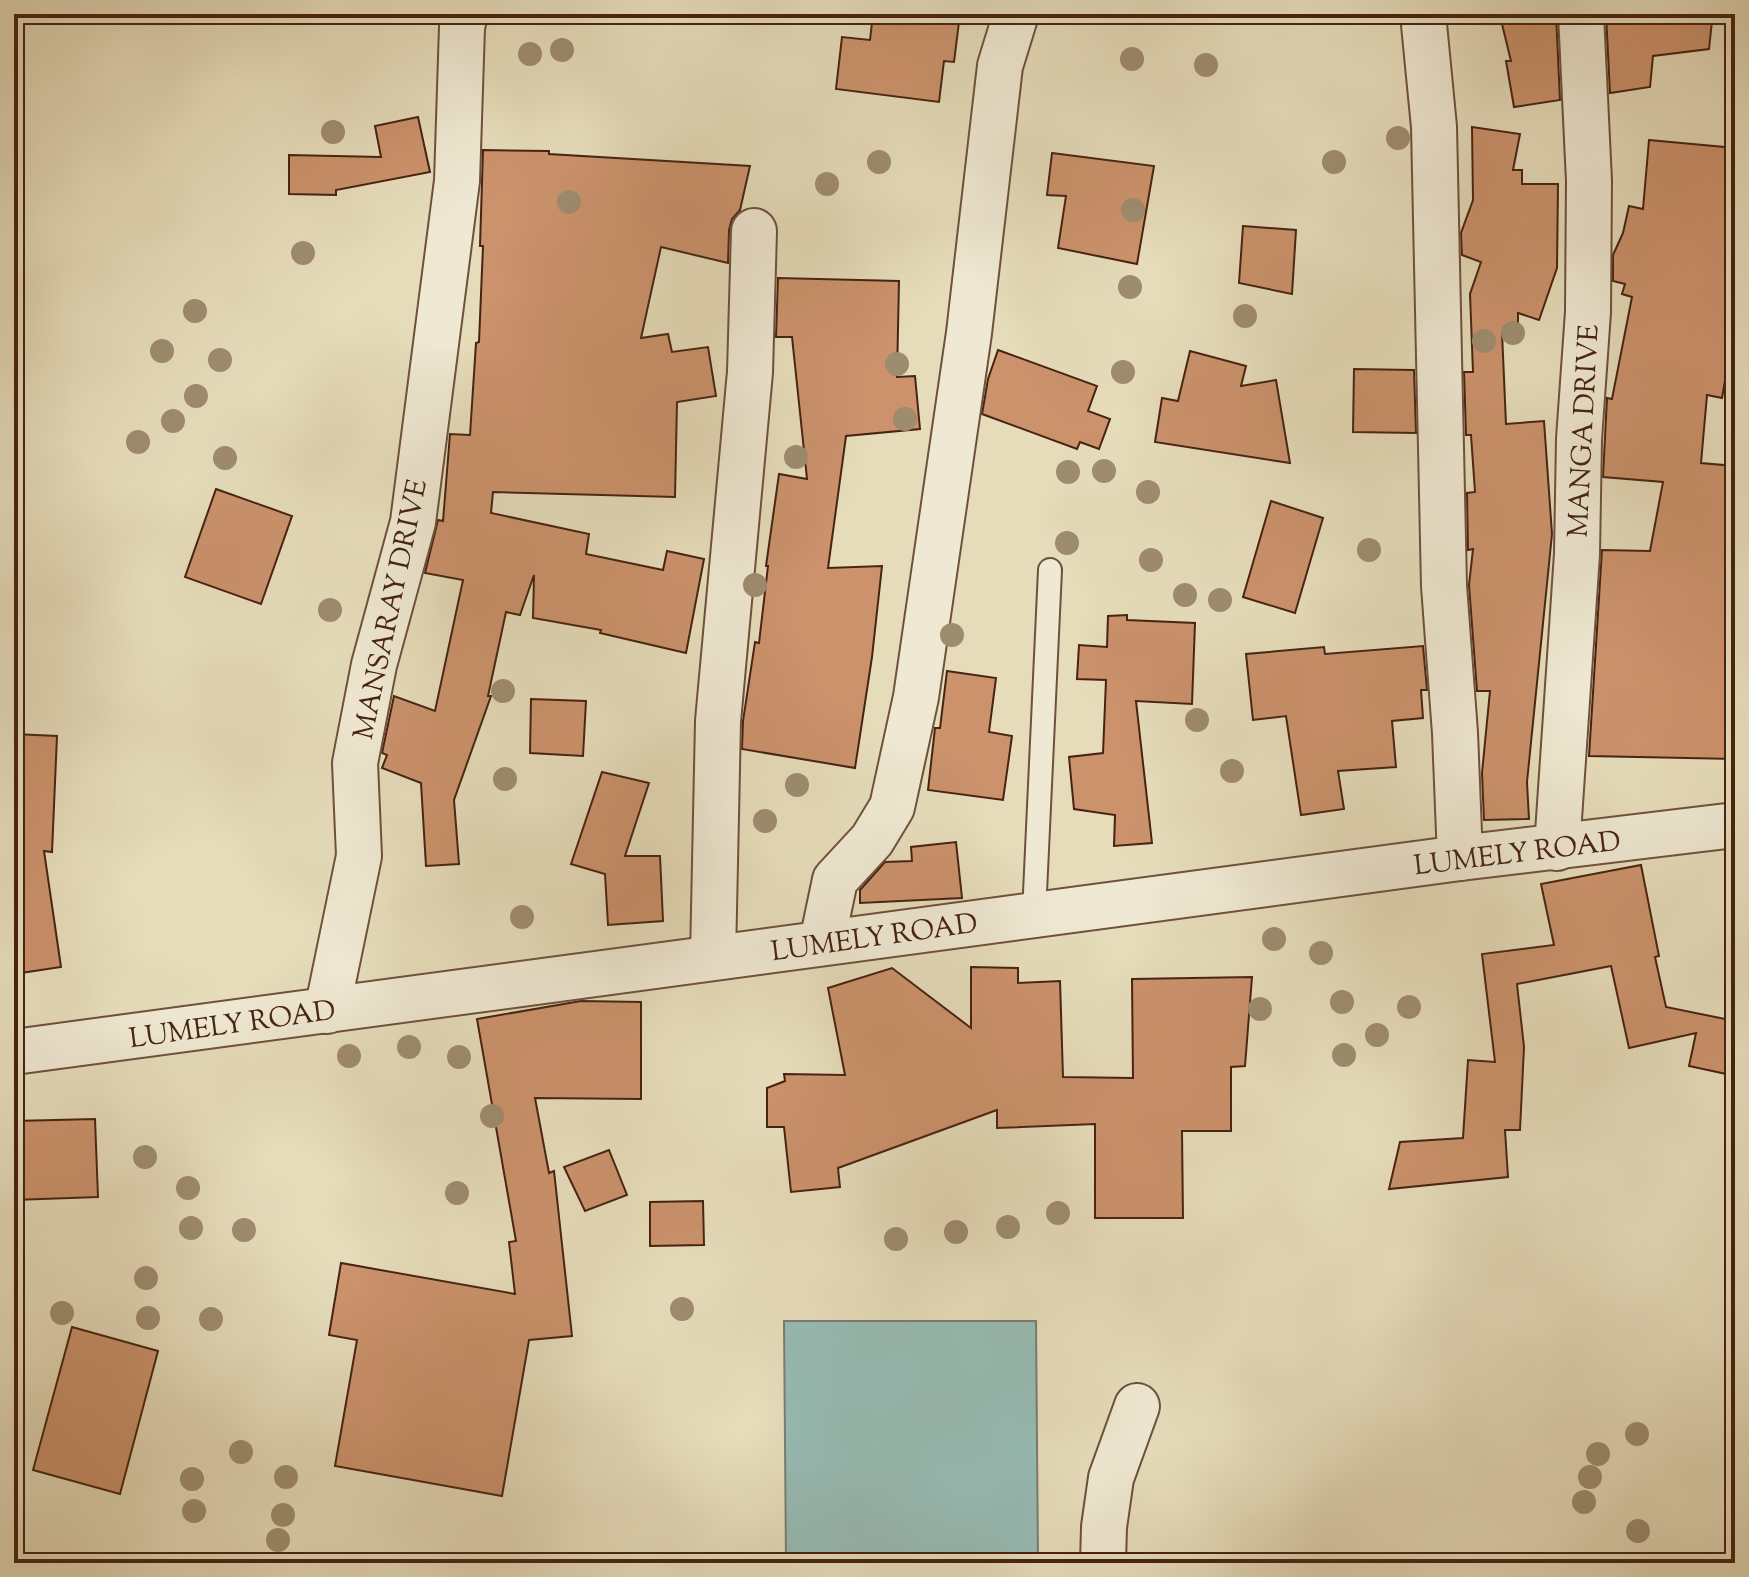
<svg xmlns="http://www.w3.org/2000/svg" width="1749" height="1577" viewBox="0 0 1749 1577" font-family="'Sorts Mill Goudy',serif">
	<style>
		.water { fill: #97bbb4; stroke: #777e73; stroke-width: 2 }
		.building { fill: #cb926c; stroke: #462312; stroke-width: 2 }
		.lines { fill: none; stroke-linecap: round; stroke-linejoin: round }
		.service-casing { stroke: #6e513c; stroke-width: 26 }
		.minor-casing { stroke: #6e513c; stroke-width: 48 }
		.tertiary-casing { stroke: #6e513c; stroke-width: 48 }
		.service { stroke: #efe8d2; stroke-width: 22 }
		.minor { stroke: #efe8d2; stroke-width: 44 }
		.tertiary { stroke: #efe8d2; stroke-width: 44 }
		.tree { fill: #9e8c6f }
		.labels { text-anchor: middle; stroke-width: 7; stroke-linejoin: round; paint-order: stroke }
		.street-label { font-size: 28px; fill: #462312; stroke: #efe8d2 }
	</style>
	<rect width="100%" height="100%" fill="#e6dcba"/>
	<filter id="stains"><feTurbulence type="fractalNoise" baseFrequency=".0025" numOctaves="4"/><feColorMatrix values="0 0 0 0 .2 0 0 0 0 .09 0 0 0 0 .02 0 0 0 .5 -.17"/></filter>
	<radialGradient id="worn" r=".72"><stop offset=".6" stop-color="#630" stop-opacity="0"/><stop offset="1" stop-color="#630" stop-opacity=".3"/></radialGradient>
	<polygon class="water" points="784,1321 1036,1321 1038,1563 786,1563"/>
	<g class="building">
		<polygon points="873,14 960,14 954,62 944,61 939,102 836,89 842,37 870,40"/>
		<polygon points="1550,14 1556,14 1560,100 1514,107 1506,61 1511,61 1502,24"/>
		<polygon points="1606,14 1669,14 1669,17 1712,21 1709,49 1653,56 1650,87 1610,93"/>
		<polygon points="418,117 430,172 336,190 336,195 289,194 289,155 381,157 375,126"/>
		<polygon points="1472,127 1520,134 1513,170 1522,170 1522,184 1558,184 1557,268 1539,320 1518,313 1518,331 1502,332 1506,424 1544,421 1552,534 1527,782 1529,819 1484,820 1482,773 1490,691 1477,691 1469,585 1473,549 1468,550 1467,493 1475,492 1471,435 1466,435 1464,372 1473,372 1470,294 1481,262 1462,255 1461,233 1473,200"/>
		<polygon points="1649,140 1735,148 1735,359 1729,358 1722,398 1707,395 1701,463 1735,466 1735,759 1589,756 1602,550 1650,551 1663,482 1603,477 1607,398 1612,399 1632,297 1622,294 1625,284 1613,281 1613,255 1623,233 1629,206 1643,209"/>
		<polygon points="483,150 549,151 549,154 750,166 740,210 732,219 729,230 728,263 661,247 641,338 668,334 672,352 708,347 716,396 677,402 675,497 493,492 491,513 589,534 586,554 663,570 667,551 704,559 686,653 600,633 601,630 533,618 534,575 520,615 506,612 488,696 491,696 454,800 459,864 426,866 421,783 382,768 387,755 382,753 394,696 435,711 463,580 425,573 438,520 443,521 450,434 470,435 476,343 479,342 483,246 480,246"/>
		<polygon points="1052,153 1154,166 1137,264 1058,248 1066,196 1047,195"/>
		<polygon points="1243,226 1296,230 1292,294 1239,283"/>
		<polygon points="778,278 899,281 897,377 915,376 920,429 846,436 828,568 882,566 872,657 855,768 742,749 743,721 755,642 759,643 768,566 766,566 779,474 807,479 792,337 776,337"/>
		<polygon points="998,350 1097,386 1088,411 1110,419 1099,449 1080,442 1077,449 982,414 988,379"/>
		<polygon points="1190,351 1246,366 1241,386 1276,380 1290,463 1155,442 1162,398 1178,401"/>
		<polygon points="1354,369 1414,370 1416,433 1353,432"/>
		<polygon points="216,489 292,516 261,604 185,577"/>
		<polygon points="1271,501 1323,518 1295,613 1243,597"/>
		<polygon points="1127,615 1127,620 1195,623 1192,704 1136,701 1152,843 1114,846 1115,815 1074,809 1069,757 1103,753 1106,680 1077,679 1079,645 1107,647 1108,616"/>
		<polygon points="1423,646 1427,690 1421,690 1423,718 1392,721 1396,767 1338,771 1344,809 1301,815 1286,716 1253,720 1246,654 1324,647 1325,654"/>
		<polygon points="947,671 996,678 989,732 1012,736 1003,800 928,790 935,728 940,728"/>
		<polygon points="531,699 586,701 583,756 530,753"/>
		<polygon points="14,734 57,736 52,852 44,851 61,967 14,974"/>
		<polygon points="602,772 649,783 625,856 660,856 663,921 608,925 605,874 571,864"/>
		<polygon points="956,842 962,898 860,903 860,890 885,862 912,861 911,847"/>
		<polygon points="1641,865 1659,956 1655,957 1666,1007 1735,1021 1735,1054 1731,1075 1689,1066 1696,1033 1629,1048 1611,966 1517,984 1524,1047 1520,1130 1505,1130 1508,1177 1389,1189 1400,1142 1463,1138 1468,1060 1495,1062 1482,954 1554,945 1541,884"/>
		<polygon points="971,967 1018,968 1018,983 1060,981 1063,1077 1133,1078 1132,979 1252,977 1245,1066 1231,1067 1231,1131 1182,1131 1183,1218 1095,1218 1095,1124 997,1128 997,1110 838,1168 840,1187 791,1192 784,1127 767,1127 767,1088 785,1081 784,1074 845,1075 828,988 892,968 971,1028"/>
		<polygon points="581,1001 641,1002 641,1099 535,1098 549,1173 554,1171 572,1336 529,1340 502,1496 335,1466 357,1340 329,1335 341,1263 515,1294 509,1242 516,1241 477,1019"/>
		<polygon points="95,1119 98,1197 14,1200 14,1121"/>
		<polygon points="609,1150 627,1195 585,1211 564,1167"/>
		<polygon points="703,1201 704,1245 650,1246 650,1202"/>
		<polygon points="72,1327 158,1351 120,1494 33,1470"/>
	</g>
	<g class="lines">
		<defs>
			<polyline id="service" points="1034,914 1050,570"/>
			<g id="minor">
				<polyline points="1423,14 1434,127 1444,586 1455,733 1460,858"/>
				<polyline points="1557,848 1577,554 1579,439 1588,312 1589,181 1581,14"/>
				<polyline points="822,942 835,880 872,840 892,807 916,697 969,333 1000,66 1016,14"/>
				<polyline points="713,957 718,721 750,372 754,231"/>
				<polyline points="327,1011 359,856 355,763 374,665 413,522 457,181 462,27 465,14"/>
				<polyline points="1103,1563 1104,1527 1111,1478 1137,1406"/>
			</g>
			<polyline id="tertiary" points="14,1052 1460,858 1735,825"/>
		</defs>
		<use href="#service" class="service-casing"/>
		<use href="#minor" class="minor-casing"/>
		<use href="#tertiary" class="tertiary-casing"/>
		<use href="#service" class="service"/>
		<use href="#minor" class="minor"/>
		<use href="#tertiary" class="tertiary"/>
	</g>
	<g class="tree">
		<circle cx="562" cy="50" r="12"/>
		<circle cx="530" cy="54" r="12"/>
		<circle cx="1132" cy="59" r="12"/>
		<circle cx="1206" cy="65" r="12"/>
		<circle cx="333" cy="132" r="12"/>
		<circle cx="1398" cy="138" r="12"/>
		<circle cx="879" cy="162" r="12"/>
		<circle cx="1334" cy="162" r="12"/>
		<circle cx="827" cy="184" r="12"/>
		<circle cx="569" cy="202" r="12"/>
		<circle cx="1133" cy="210" r="12"/>
		<circle cx="303" cy="253" r="12"/>
		<circle cx="1130" cy="287" r="12"/>
		<circle cx="195" cy="311" r="12"/>
		<circle cx="1245" cy="316" r="12"/>
		<circle cx="1513" cy="333" r="12"/>
		<circle cx="1484" cy="341" r="12"/>
		<circle cx="162" cy="351" r="12"/>
		<circle cx="220" cy="360" r="12"/>
		<circle cx="897" cy="364" r="12"/>
		<circle cx="1123" cy="372" r="12"/>
		<circle cx="196" cy="396" r="12"/>
		<circle cx="905" cy="419" r="12"/>
		<circle cx="173" cy="421" r="12"/>
		<circle cx="138" cy="442" r="12"/>
		<circle cx="796" cy="457" r="12"/>
		<circle cx="225" cy="458" r="12"/>
		<circle cx="1104" cy="471" r="12"/>
		<circle cx="1068" cy="472" r="12"/>
		<circle cx="1148" cy="492" r="12"/>
		<circle cx="1067" cy="543" r="12"/>
		<circle cx="1369" cy="550" r="12"/>
		<circle cx="1151" cy="560" r="12"/>
		<circle cx="755" cy="585" r="12"/>
		<circle cx="1185" cy="595" r="12"/>
		<circle cx="1220" cy="600" r="12"/>
		<circle cx="330" cy="610" r="12"/>
		<circle cx="952" cy="635" r="12"/>
		<circle cx="503" cy="691" r="12"/>
		<circle cx="1197" cy="720" r="12"/>
		<circle cx="1232" cy="771" r="12"/>
		<circle cx="505" cy="779" r="12"/>
		<circle cx="797" cy="785" r="12"/>
		<circle cx="765" cy="821" r="12"/>
		<circle cx="522" cy="917" r="12"/>
		<circle cx="1274" cy="939" r="12"/>
		<circle cx="1321" cy="953" r="12"/>
		<circle cx="1342" cy="1002" r="12"/>
		<circle cx="1409" cy="1007" r="12"/>
		<circle cx="1260" cy="1009" r="12"/>
		<circle cx="1377" cy="1035" r="12"/>
		<circle cx="409" cy="1047" r="12"/>
		<circle cx="1344" cy="1055" r="12"/>
		<circle cx="349" cy="1056" r="12"/>
		<circle cx="459" cy="1057" r="12"/>
		<circle cx="492" cy="1116" r="12"/>
		<circle cx="145" cy="1157" r="12"/>
		<circle cx="188" cy="1188" r="12"/>
		<circle cx="457" cy="1193" r="12"/>
		<circle cx="1058" cy="1213" r="12"/>
		<circle cx="1008" cy="1227" r="12"/>
		<circle cx="191" cy="1228" r="12"/>
		<circle cx="244" cy="1230" r="12"/>
		<circle cx="956" cy="1232" r="12"/>
		<circle cx="896" cy="1239" r="12"/>
		<circle cx="146" cy="1278" r="12"/>
		<circle cx="682" cy="1309" r="12"/>
		<circle cx="62" cy="1313" r="12"/>
		<circle cx="148" cy="1318" r="12"/>
		<circle cx="211" cy="1319" r="12"/>
		<circle cx="1637" cy="1434" r="12"/>
		<circle cx="241" cy="1452" r="12"/>
		<circle cx="1598" cy="1454" r="12"/>
		<circle cx="286" cy="1477" r="12"/>
		<circle cx="1590" cy="1477" r="12"/>
		<circle cx="192" cy="1479" r="12"/>
		<circle cx="1584" cy="1502" r="12"/>
		<circle cx="194" cy="1511" r="12"/>
		<circle cx="283" cy="1515" r="12"/>
		<circle cx="1638" cy="1531" r="12"/>
		<circle cx="278" cy="1540" r="12"/>
	</g>
	<g class="labels">
		<g class="street-label">
			<text transform="translate(1582 431) rotate(-87)" y="10">MANGA DRIVE</text>
			<text transform="translate(389 609) rotate(-78)" y="10">MANSARAY DRIVE</text>
			<text transform="translate(1517 852) rotate(-7)" y="10">LUMELY ROAD</text>
			<text transform="translate(874 936) rotate(-8)" y="10">LUMELY ROAD</text>
			<text transform="translate(232 1023) rotate(-8)" y="10">LUMELY ROAD</text>
		</g>
	</g>
	<rect width="1749" height="1577" fill="none" stroke="#e6dcba" stroke-width="48"/>
	<rect x="16" y="16" width="1717" height="1545" fill="none" stroke="#462312" stroke-width="4"/>
	<rect x="24" y="24" width="1701" height="1529" fill="none" stroke="#462312" stroke-width="2"/>
	<rect width="100%" height="100%" filter="url(#stains)"/>
	<rect width="100%" height="100%" fill="url(#worn)"/>
</svg>
